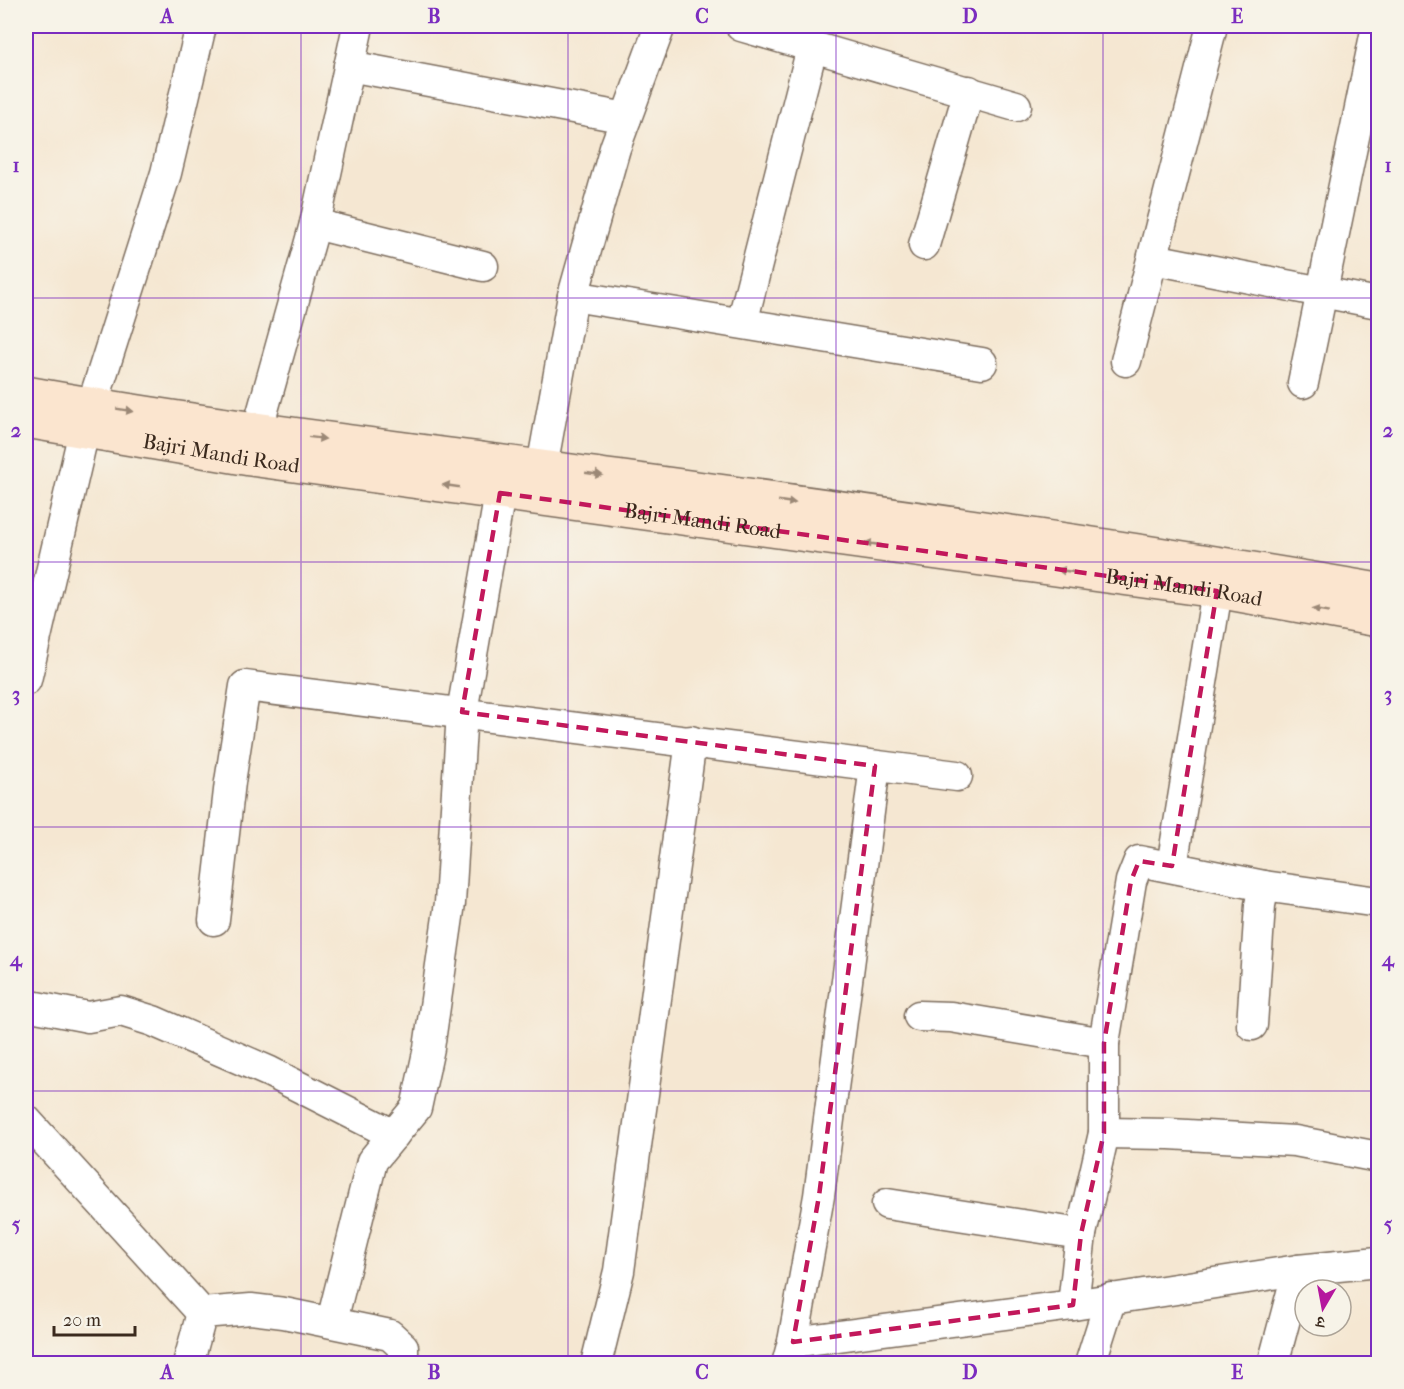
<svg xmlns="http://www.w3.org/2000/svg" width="1404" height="1389" viewBox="0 0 1404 1389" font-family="'IM FELL French Canon','Noto Serif Devanagari',serif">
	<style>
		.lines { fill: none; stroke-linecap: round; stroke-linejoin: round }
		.street-casing { stroke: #7c6c5d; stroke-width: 33 }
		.secondary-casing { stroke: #7c6c5d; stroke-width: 36 }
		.street { stroke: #fff; stroke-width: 30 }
		.secondary { stroke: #fbe5cf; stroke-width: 33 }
		.oneway { fill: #9b8876 }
		.marked { fill: none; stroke: #c2185b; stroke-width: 4.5; stroke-dasharray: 12 8; stroke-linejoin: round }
		.grid { fill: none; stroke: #7b2cbf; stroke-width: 1.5; stroke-opacity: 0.55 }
		.labels { text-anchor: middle; stroke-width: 4.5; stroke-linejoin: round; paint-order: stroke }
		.street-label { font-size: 21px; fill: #3b2a1e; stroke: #f7f3e8 }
		.neatline { fill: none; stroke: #7b2cbf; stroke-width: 2 }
		.grid-label { font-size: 20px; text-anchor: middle; font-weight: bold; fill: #7b2cbf }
	</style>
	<rect width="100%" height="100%" fill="#f7f3e8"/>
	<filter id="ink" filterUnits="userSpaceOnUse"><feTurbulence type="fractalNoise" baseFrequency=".0167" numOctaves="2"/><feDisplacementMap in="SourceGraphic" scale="12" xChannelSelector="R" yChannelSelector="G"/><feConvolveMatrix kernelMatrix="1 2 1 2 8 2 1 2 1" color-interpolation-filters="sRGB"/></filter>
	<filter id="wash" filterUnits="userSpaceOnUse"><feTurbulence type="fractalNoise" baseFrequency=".008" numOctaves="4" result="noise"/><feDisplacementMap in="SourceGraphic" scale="24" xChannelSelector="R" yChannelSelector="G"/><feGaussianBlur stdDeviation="1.35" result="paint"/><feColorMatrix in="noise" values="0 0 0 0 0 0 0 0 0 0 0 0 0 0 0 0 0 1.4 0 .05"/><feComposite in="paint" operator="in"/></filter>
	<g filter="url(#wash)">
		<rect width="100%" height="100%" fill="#f5e7d2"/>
	</g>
	<g filter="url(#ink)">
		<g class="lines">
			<defs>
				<g id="street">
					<polyline points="741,26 1016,106"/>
					<polyline points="349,66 626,118"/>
					<polyline points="315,224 483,266"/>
					<polyline points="924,245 969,91"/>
					<polyline points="1153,259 1378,303"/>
					<polyline points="573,296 982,363"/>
					<polyline points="742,323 812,48"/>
					<polyline points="1126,361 1212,26"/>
					<polyline points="1303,383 1377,26"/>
					<polyline points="251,453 315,224 358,26"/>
					<polyline points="26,680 84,431 166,173 201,26"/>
					<polyline points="1172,866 1217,591"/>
					<polyline points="214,920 230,782 245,686 957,776"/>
					<polyline points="26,1005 88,1017 121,1011 153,1021 270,1072 394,1135"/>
					<polyline points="919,1016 951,1017 1104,1043"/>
					<polyline points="1252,1025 1260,905 1264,886"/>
					<polyline points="26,1120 202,1313"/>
					<polyline points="1104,1133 1169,1134 1295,1141 1378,1157"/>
					<polyline points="887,1204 1081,1234"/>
					<polyline points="1073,1305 1081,1234 1104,1133 1104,1043 1131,881 1139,861 1264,886 1378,902"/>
					<polyline points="202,1313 251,1309 284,1313 390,1335 403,1347 403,1364"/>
					<polyline points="332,1321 372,1161 416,1108 429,1048 450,903 462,712 500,493 542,467 573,296 615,148 660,26"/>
					<polyline points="793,1342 1073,1305 1298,1270 1378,1262"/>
					<polyline points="188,1364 202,1313"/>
					<polyline points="596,1364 619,1271 691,741"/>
					<polyline points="787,1364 793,1342 819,1196 875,766"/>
					<polyline points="1090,1364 1111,1298"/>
					<polyline points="1273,1364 1298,1270"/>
				</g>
				<g id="secondary">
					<path d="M26,393C197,424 370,444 542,467C821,505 1101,542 1378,590"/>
					<path id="s1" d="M26,421L250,459L1217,591L1378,620"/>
				</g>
			</defs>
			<use href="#street" class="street-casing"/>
			<use href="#secondary" class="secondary-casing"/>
			<use href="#street" class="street"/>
			<use href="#secondary" class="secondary"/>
		</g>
		<defs><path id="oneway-solid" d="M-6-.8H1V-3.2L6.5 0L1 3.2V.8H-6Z" transform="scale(1.5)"/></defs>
		<g class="oneway">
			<use href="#oneway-solid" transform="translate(125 410) rotate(9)"/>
			<use href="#oneway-solid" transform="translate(317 438) rotate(7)"/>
			<use href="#oneway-solid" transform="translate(594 474) rotate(8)"/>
			<use href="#oneway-solid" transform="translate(451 486) rotate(-172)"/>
			<use href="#oneway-solid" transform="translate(787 502) rotate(8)"/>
			<use href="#oneway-solid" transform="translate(873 544) rotate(-172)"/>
			<use href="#oneway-solid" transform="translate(1066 571) rotate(-172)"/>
			<use href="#oneway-solid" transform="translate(1321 610) rotate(-170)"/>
		</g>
	</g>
	<path class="marked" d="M500,493L1217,591L1172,866L1139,861L1131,881L1104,1043V1133L1081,1234L1073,1305L793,1342L819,1196L875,766L462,712Z"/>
	<path class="grid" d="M301,26V1364M568,26V1364M836,26V1364M1103,26V1364M26,298H1378M26,562H1378M26,827H1378M26,1091H1378"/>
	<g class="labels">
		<g class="street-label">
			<text dy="7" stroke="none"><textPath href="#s1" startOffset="198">Bajri Mandi Road</textPath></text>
			<text dy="7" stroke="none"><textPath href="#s1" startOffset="684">Bajri Mandi Road</textPath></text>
			<text dy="7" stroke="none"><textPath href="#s1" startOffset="1170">Bajri Mandi Road</textPath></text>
		</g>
	</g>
	<rect width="1404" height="1389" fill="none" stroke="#f7f3e8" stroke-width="66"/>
	<g transform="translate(1323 1308) rotate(190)"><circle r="28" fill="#f7f3e8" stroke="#aca397" stroke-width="1.5"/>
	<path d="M0-4.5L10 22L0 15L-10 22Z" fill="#b5179e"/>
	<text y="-9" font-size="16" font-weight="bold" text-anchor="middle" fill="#3b2a1e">उ</text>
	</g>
	<path d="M54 1326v9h81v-9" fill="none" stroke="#3b2a1e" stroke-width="3"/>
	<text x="63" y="1326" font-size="18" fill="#3b2a1e" stroke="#f7f3e8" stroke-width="4.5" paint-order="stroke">20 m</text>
	<rect x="33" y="33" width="1338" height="1323" class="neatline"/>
	<g class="grid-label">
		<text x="167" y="23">A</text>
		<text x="434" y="23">B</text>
		<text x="702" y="23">C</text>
		<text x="970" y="23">D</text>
		<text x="1237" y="23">E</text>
		<text x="16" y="172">1</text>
		<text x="1388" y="172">1</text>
		<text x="16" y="437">2</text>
		<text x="1388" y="437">2</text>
		<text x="16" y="701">3</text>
		<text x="1388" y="701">3</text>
		<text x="16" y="966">4</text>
		<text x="1388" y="966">4</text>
		<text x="16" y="1231">5</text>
		<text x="1388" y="1231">5</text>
		<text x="167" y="1379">A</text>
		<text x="434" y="1379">B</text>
		<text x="702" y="1379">C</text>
		<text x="970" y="1379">D</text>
		<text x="1237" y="1379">E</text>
	</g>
</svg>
